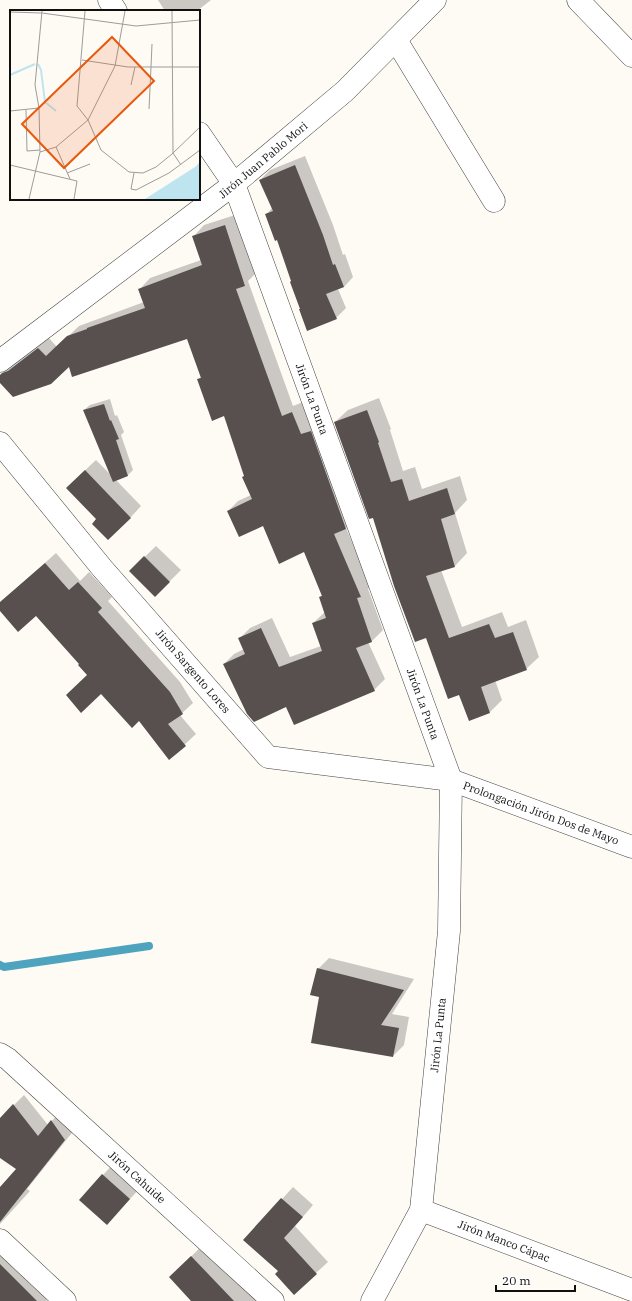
<svg xmlns="http://www.w3.org/2000/svg" width="632" height="1301" viewBox="0 0 632 1301" font-family="'IBM Plex Serif',serif">
	<style>
		.shadow { fill: #0003 }
		.lines { fill: none; stroke-linecap: round; stroke-linejoin: round }
		.stream { stroke: #4ea3be; stroke-width: 8 }
		.building { fill: #57504e }
		.street-casing { stroke: #434343; stroke-width: 23 }
		.street { stroke: #fff; stroke-width: 22 }
		.labels { text-anchor: middle; stroke-width: 4; stroke-linejoin: round; paint-order: stroke }
		.street-label { font-size: 11px; fill: #101010; stroke: #fff }
		.inset-river { fill: none; stroke: #bee5ef; stroke-width: 2 }
		.inset-road { fill: none; stroke: #9f9c99; stroke-width: 1 }
		.view { fill: #e8590c; fill-opacity: 0.15; stroke: #e8590c; stroke-width: 2 }
		.inset-edge { fill: none; stroke: #101010; stroke-width: 2 }
	</style>
	<rect width="100%" height="100%" fill="#fefaf4"/>
	<g class="shadow">
		<polygon points="158,0 211,0 197,11 165,11"/>
		<polygon points="305,156 333,225 343,255 345,254 353,277 344,287 338,289 346,308 336,318 301,308 278,239 266,215 272,208 260,180 270,170"/>
		<polygon points="235,215 255,274 248,281 293,406 303,402 356,518 346,528 371,586 368,589 383,630 372,641 368,642 385,679 374,690 287,705 224,664 234,654 244,649 239,639 250,628 272,618 290,657 321,646 313,623 325,612 320,597 322,595 304,551 264,524 228,511 238,501 251,495 225,415 198,380 201,377 188,338 0,382 0,376 8,368 49,338 57,347 79,326 144,302 140,289 150,278 201,260 194,236 204,225"/>
		<polygon points="379,398 391,429 390,430 403,471 415,467 422,489 460,476 467,500 455,513 467,553 455,566 441,570 462,627 502,612 508,627 526,620 539,657 526,669 495,680 502,700 490,712 469,720 459,693 427,636 373,517 335,422 348,410"/>
		<polygon points="110,399 115,416 117,415 124,432 121,435 133,470 127,476 116,480 141,506 130,518 97,519 78,477 96,460 111,475 84,410 90,405"/>
		<polygon points="156,546 181,570 155,596 130,571"/>
		<polygon points="56,553 80,581 89,572 112,597 108,601 180,682 193,703 180,715 196,734 169,759 139,720 88,675 81,664 37,615 0,610 0,603"/>
		<polygon points="329,958 414,979 392,1014 409,1017 404,1045 393,1056 321,996 318,969"/>
		<polygon points="24,1095 48,1125 62,1110 75,1129 27,1189 30,1191 0,1224 0,1189 17,1169 0,1156 0,1119"/>
		<polygon points="114,1163 141,1187 107,1224 80,1200"/>
		<polygon points="293,1187 313,1205 295,1226 328,1262 294,1293 280,1271 245,1240"/>
		<polygon points="0,1243 52,1295 46,1301 0,1301"/>
		<polygon points="204,1244 258,1301 200,1301 170,1277"/>
	</g>
	<g class="lines">
		<polyline class="stream" points="0,965 4,967 149,946"/>
	</g>
	<g class="building">
		<polygon points="295,165 323,235 333,265 335,264 344,287 326,294 337,319 307,331 299,309 300,309 290,282 291,281 277,240 275,241 265,214 273,211 259,180"/>
		<polygon points="225,225 245,286 236,289 282,416 292,412 301,434 311,431 346,529 334,534 361,597 357,598 372,642 356,648 375,691 294,725 286,707 254,722 247,714 223,664 245,654 238,638 261,628 279,667 322,651 312,623 326,618 319,597 322,596 304,552 279,564 263,526 239,537 227,511 252,499 242,477 244,476 224,416 212,421 197,379 201,378 187,339 72,377 69,367 51,384 13,397 0,383 0,375 2,373 8,371 38,348 46,356 67,336 87,329 87,328 145,308 138,289 202,265 192,236"/>
		<polygon points="104,404 110,421 111,420 119,439 116,440 128,476 113,482 83,410"/>
		<polygon points="367,410 379,442 378,443 391,482 402,479 409,501 447,488 455,514 441,519 455,567 426,576 449,638 489,624 495,638 513,632 527,670 481,687 490,713 469,721 459,695 448,699 426,638 415,642 394,586 373,518 369,519 334,422"/>
		<polygon points="85,470 131,518 108,540 92,524 96,519 66,488"/>
		<polygon points="144,556 170,582 155,597 129,571"/>
		<polygon points="45,563 69,590 78,582 102,608 98,612 170,692 183,714 168,724 186,746 169,760 139,721 132,728 101,694 81,713 66,695 87,675 78,665 79,664 36,616 18,632 0,611 0,602"/>
		<polygon points="317,968 404,990 381,1025 399,1028 393,1057 311,1043 319,997 310,995"/>
		<polygon points="13,1104 38,1136 51,1120 65,1140 0,1222 0,1187 16,1169 0,1158 0,1118"/>
		<polygon points="102,1174 130,1199 107,1225 79,1200"/>
		<polygon points="281,1198 303,1217 284,1238 317,1274 294,1295 275,1274 278,1271 243,1240"/>
		<polygon points="191,1256 234,1301 191,1301 169,1277"/>
		<polygon points="0,1264 37,1301 0,1301"/>
	</g>
	<g class="lines">
		<defs>
			<g id="street">
				<polyline points="109,0 116,11"/>
				<polyline points="578,0 632,56"/>
				<polyline points="396,40 494,201"/>
				<polyline points="199,133 234,184 451,780 449,931 421,1210 372,1301"/>
				<polyline points="0,361 234,184 345,91 435,0"/>
				<polyline points="0,443 102,568 268,757 451,780 632,847"/>
				<polyline points="0,1054 8,1059 273,1301"/>
				<polyline points="421,1210 632,1290"/>
				<polyline points="0,1240 65,1301"/>
			</g>
		</defs>
		<use href="#street" class="street-casing"/>
		<use href="#street" class="street"/>
	</g>
	<g class="labels">
		<g class="street-label">
			<text transform="translate(263 160) rotate(-40)" y="4">Jirón Juan Pablo Mori</text>
			<text transform="translate(312 399) rotate(70)" y="4">Jirón La Punta</text>
			<text transform="translate(193 671) rotate(49)" y="4">Jirón Sargento Lores</text>
			<text transform="translate(423 704) rotate(70)" y="4">Jirón La Punta</text>
			<text transform="translate(541 813) rotate(20)" y="4">Prolongación Jirón Dos de Mayo</text>
			<text transform="translate(438 1035) rotate(-84)" y="4">Jirón La Punta</text>
			<text transform="translate(137 1177) rotate(42)" y="4">Jirón Cahuide</text>
			<text transform="translate(504 1241) rotate(21)" y="4">Jirón Manco Cápac</text>
		</g>
	</g>
	<g transform="translate(10 10)">
		<rect width="190" height="190" fill="#fefaf4"/>
		<path d="M190,152V189H135L185,157Z" fill="#bee5ef"/>
		<path class="inset-river" d="M28,54L31,60L35,92L46,101M0,65L25,54"/>
		<path class="inset-road" d="M75,1L67,96L78,110L91,140L119,162L133,163L146,157L162,144L190,117M162,1L163,143L171,155M0,2L32,3L126,16L190,10M72,50L118,57H190M141,57L142,34M121,75L125,57M139,99L141,57M16,100L17,141L30,140M0,101L29,98M46,137L60,169M30,142L46,137L78,110L105,56L115,1M0,155L67,171L64,189M57,163L80,154M124,163L121,179L126,180L159,163L190,140M19,189L30,142L29,98L25,75L32,1"/>
		<path class="view" d="M102,27L144,71L54,158L12,114Z"/>
		<rect width="190" height="190" class="inset-edge"/>
	</g>
	<path d="M496 1285v6h79v-6" fill="none" stroke="#101010" stroke-width="2"/>
	<text x="502" y="1285" font-size="12" fill="#101010" stroke="#ffffff" stroke-width="3" paint-order="stroke">20 m</text>
</svg>
